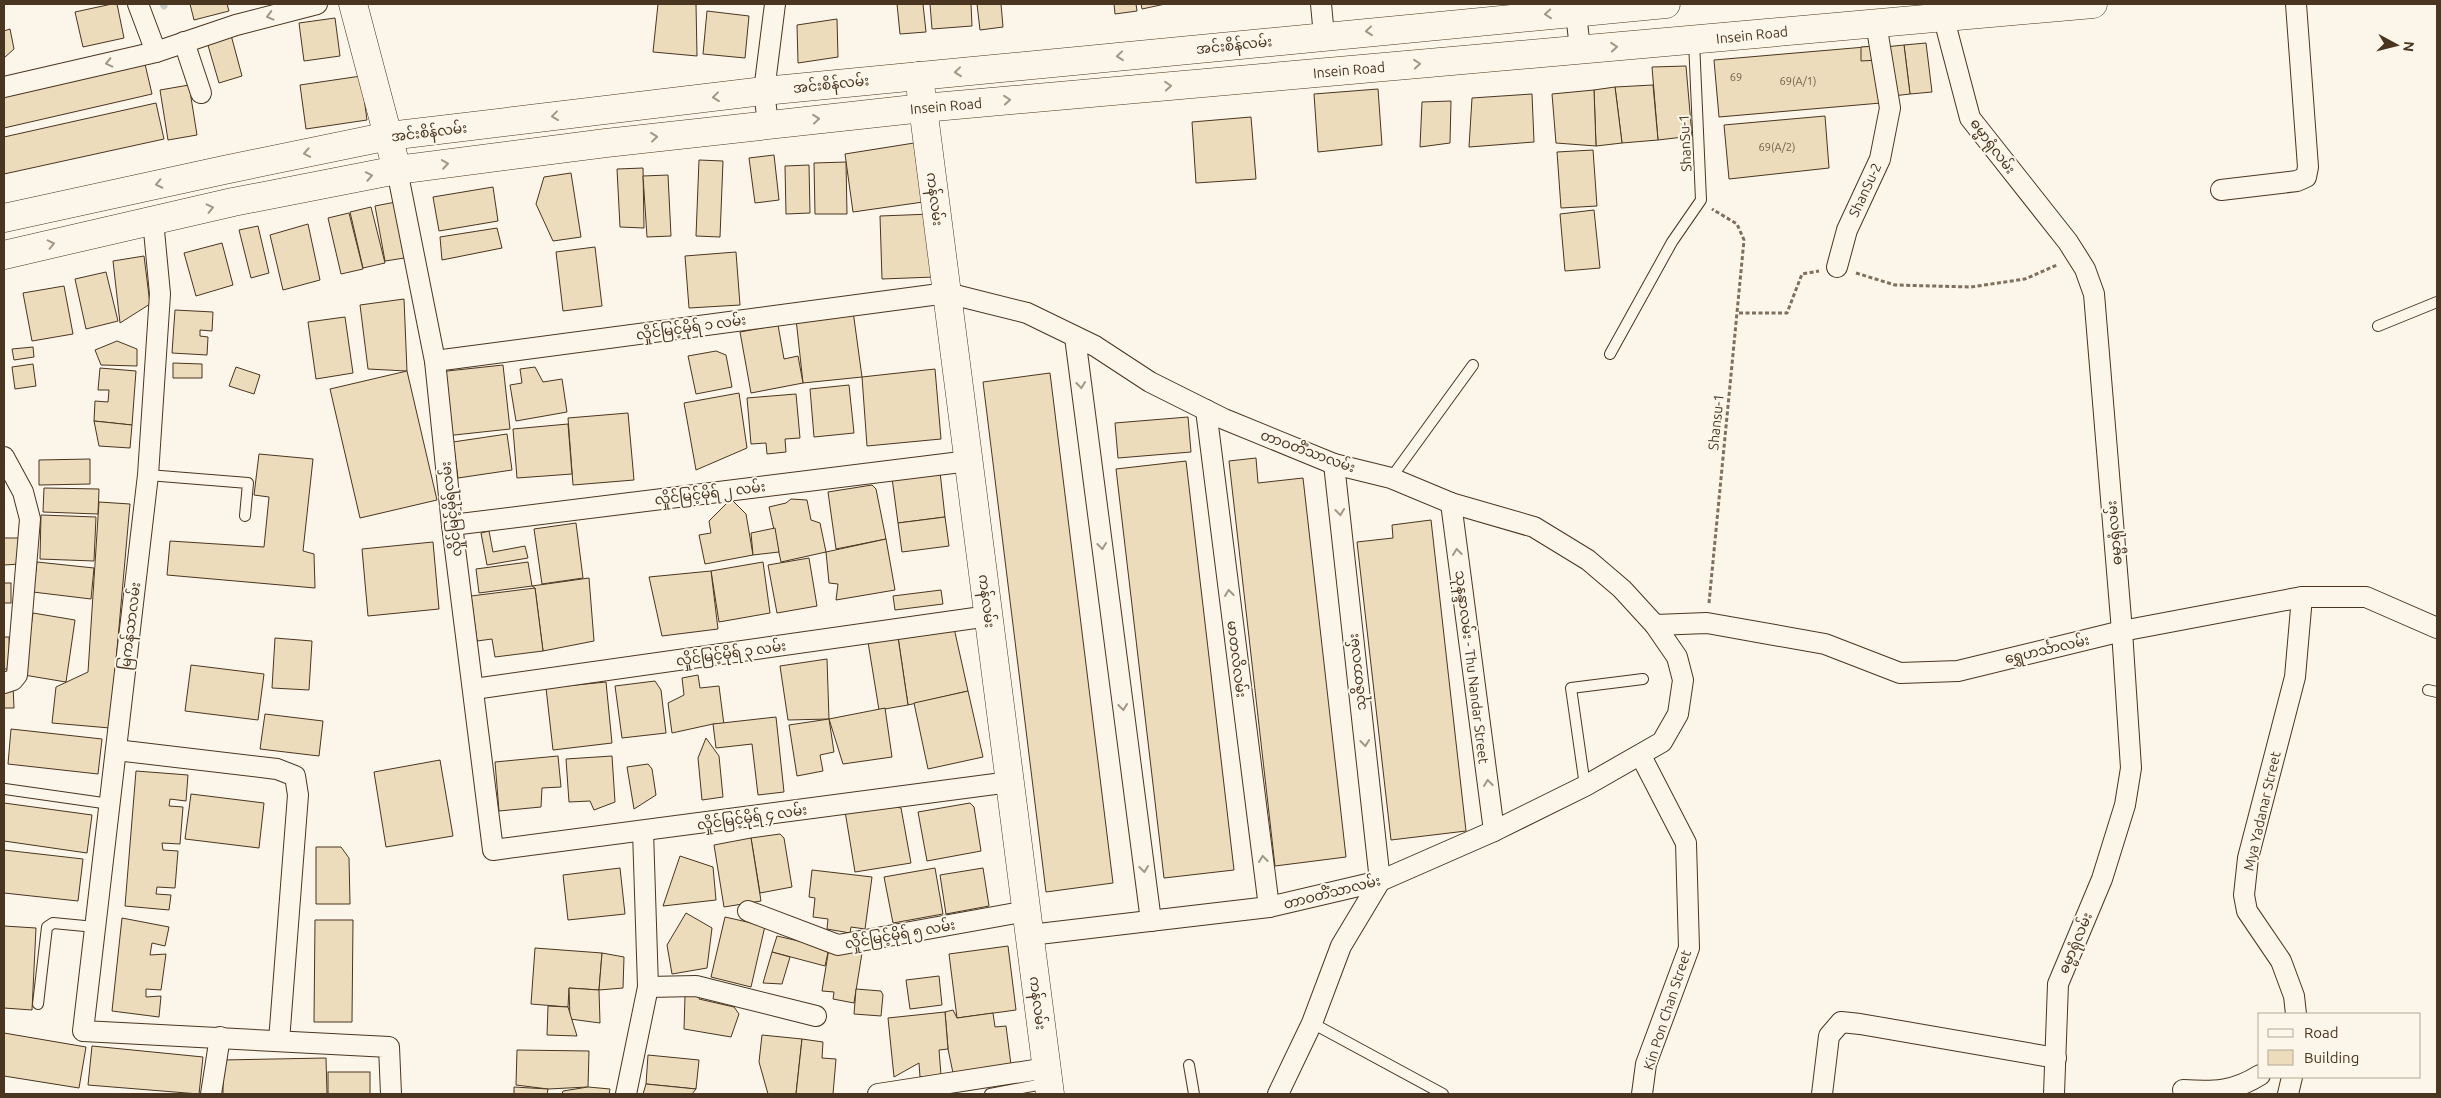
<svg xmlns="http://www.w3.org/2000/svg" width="2441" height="1098" viewBox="0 0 2441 1098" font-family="Ubuntu,'Noto Sans Myanmar',sans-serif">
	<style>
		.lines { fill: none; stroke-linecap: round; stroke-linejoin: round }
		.stream { stroke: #c9cecd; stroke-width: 7 }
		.building { fill: #ecdcbc; stroke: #4a3520 }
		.lane-casing { stroke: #4a3520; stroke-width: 12 }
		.street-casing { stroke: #4a3520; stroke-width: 22 }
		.secondary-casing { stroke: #4a3520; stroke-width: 29 }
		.primary-casing { stroke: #4a3520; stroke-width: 29 }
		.path { stroke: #7f6f5c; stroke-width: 3; stroke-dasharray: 4 2.5; stroke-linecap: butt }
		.lane { stroke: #fbf6e9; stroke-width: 10 }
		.street { stroke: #fbf6e9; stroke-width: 20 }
		.secondary { stroke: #fbf6e9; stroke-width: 28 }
		.primary { stroke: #fbf6e9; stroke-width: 28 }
		.oneway { stroke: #a29684 }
		.labels { text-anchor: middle; stroke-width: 4; stroke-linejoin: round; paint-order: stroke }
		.number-label { font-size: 11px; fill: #725f47 }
		.street-label { font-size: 14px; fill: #4a3520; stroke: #fbf6e9 }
	</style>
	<rect width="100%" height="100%" fill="#fbf6e9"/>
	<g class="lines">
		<polyline class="stream" points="163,4 164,6"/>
	</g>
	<g class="building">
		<polygon points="112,4 117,4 124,38 83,47 75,12"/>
		<polygon points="190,4 227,4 229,11 194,20"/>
		<polygon points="658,4 696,4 697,56 653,52"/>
		<polygon points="897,4 923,4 926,32 900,34"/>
		<polygon points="930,4 971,4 972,26 932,29"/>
		<polygon points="977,4 1001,4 1003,27 980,30"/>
		<polygon points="1114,4 1136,4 1137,11 1115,14"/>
		<polygon points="1141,4 1165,4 1142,9"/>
		<polygon points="707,11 749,16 745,58 703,54"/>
		<polygon points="335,18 340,56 304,61 299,23"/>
		<polygon points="837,19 838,57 798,63 797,25"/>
		<polygon points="10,29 14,49 4,58 4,31"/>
		<polygon points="231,35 242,76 219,83 207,42"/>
		<polygon points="1926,43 1932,92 1910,94 1904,45"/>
		<polygon points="1904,45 1910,94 1893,96 1885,47"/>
		<polygon points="1877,46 1881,103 1719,117 1714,60"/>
		<polygon points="1877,46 1878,60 1861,61 1861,47"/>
		<polygon points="144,60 152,94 4,128 4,92"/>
		<polygon points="1686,66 1692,136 1658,140 1652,67"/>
		<polygon points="361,76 367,120 306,129 300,85"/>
		<polygon points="189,85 197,135 168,140 160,90"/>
		<polygon points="1653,85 1658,140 1622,143 1615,87"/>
		<polygon points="1615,87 1622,143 1596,146 1594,90"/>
		<polygon points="1378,89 1382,145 1318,152 1314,94"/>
		<polygon points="1594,90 1596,146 1556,143 1552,94"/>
		<polygon points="1532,94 1534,142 1469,147 1472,98"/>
		<polygon points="1451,101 1450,143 1420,147 1422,102"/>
		<polygon points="156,103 164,139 4,174 4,137"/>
		<polygon points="1825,116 1829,168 1729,179 1724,125"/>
		<polygon points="1251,117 1256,179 1196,183 1192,122"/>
		<polygon points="914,143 923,202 853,212 845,154"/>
		<polygon points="1593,150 1597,206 1561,208 1557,152"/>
		<polygon points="774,155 779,200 755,203 749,158"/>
		<polygon points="699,160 723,161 720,237 696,236"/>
		<polygon points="846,162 847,214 815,214 814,163"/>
		<polygon points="809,165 810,213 786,214 785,166"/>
		<polygon points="643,168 644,228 620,227 617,169"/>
		<polygon points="571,173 581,237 553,241 536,204 544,177"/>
		<polygon points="668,175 671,236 647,237 643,176"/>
		<polygon points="493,187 498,221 439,231 433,197"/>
		<polygon points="401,201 411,257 385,261 375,206"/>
		<polygon points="371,207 385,263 363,268 350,212"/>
		<polygon points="1594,210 1600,268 1565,271 1560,214"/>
		<polygon points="349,213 363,269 341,274 328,218"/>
		<polygon points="932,214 934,277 882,279 880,216"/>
		<polygon points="308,224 320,280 283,290 270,235"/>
		<polygon points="258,226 269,273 251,278 239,230"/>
		<polygon points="497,228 502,248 442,260 440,237"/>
		<polygon points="222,243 233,285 196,296 184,253"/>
		<polygon points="595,247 602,306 563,311 556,252"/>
		<polygon points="736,252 740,305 689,308 685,256"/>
		<polygon points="144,256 150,304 120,323 113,261"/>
		<polygon points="106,272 118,321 86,329 75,279"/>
		<polygon points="64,286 73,334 32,341 23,293"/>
		<polygon points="404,299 407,371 368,369 360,305"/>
		<polygon points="175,310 213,312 212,331 200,330 200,336 208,337 207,355 172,353"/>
		<polygon points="853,311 862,377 803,383 796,319"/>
		<polygon points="345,317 353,373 316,379 308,322"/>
		<polygon points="778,325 784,359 798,356 803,383 751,393 740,332"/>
		<polygon points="117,341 137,349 137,366 101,365 95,350"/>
		<polygon points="33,347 34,357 14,360 12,349"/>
		<polygon points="716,351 726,355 732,387 696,394 688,356"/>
		<polygon points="173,363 202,364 202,378 173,378"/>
		<polygon points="33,364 36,386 15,389 12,367"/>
		<polygon points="503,365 510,429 445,436 438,372"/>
		<polygon points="236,367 260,375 254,394 229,386"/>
		<polygon points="535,367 543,382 562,379 567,412 516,421 510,385 522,383 520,369"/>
		<polygon points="100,368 136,371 132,425 94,421 95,401 108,402 109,390 98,390"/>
		<polygon points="935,369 941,439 867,446 862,377"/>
		<polygon points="407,371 437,500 360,518 330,389"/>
		<polygon points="1050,373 1113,883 1046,892 983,382"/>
		<polygon points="849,385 854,433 814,437 810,389"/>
		<polygon points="739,393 747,448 696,470 684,403"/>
		<polygon points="796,394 800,438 785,439 786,452 767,454 766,443 751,444 747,398"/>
		<polygon points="628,413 634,480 573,485 568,418"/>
		<polygon points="1188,417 1191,452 1118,458 1115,423"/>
		<polygon points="94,421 132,425 130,448 99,446"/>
		<polygon points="568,424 572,474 517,478 513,429"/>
		<polygon points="507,434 512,470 458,478 453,442"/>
		<polygon points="259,454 313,459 303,551 314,554 315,588 167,575 170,541 264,547 269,497 254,495"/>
		<polygon points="1256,458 1258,483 1303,478 1346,857 1275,866 1229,461"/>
		<polygon points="90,459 90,484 39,485 39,460"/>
		<polygon points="1186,461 1234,870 1164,878 1116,469"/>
		<polygon points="940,472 945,517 898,523 892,478"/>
		<polygon points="872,485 876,489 886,539 836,549 828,492"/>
		<polygon points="44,488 99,489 98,514 43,512"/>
		<polygon points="731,499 746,514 753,555 705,564 699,535 711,533 709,521"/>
		<polygon points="791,499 807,500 811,520 820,523 826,552 781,562 769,507 786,503"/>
		<polygon points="99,502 130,504 110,728 52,723 56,687 88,672"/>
		<polygon points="41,515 96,517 94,561 40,559"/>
		<polygon points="945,517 949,546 902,552 898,523"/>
		<polygon points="1431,520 1466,831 1391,840 1357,542 1393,538 1392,525"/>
		<polygon points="576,523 583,578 542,584 534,529"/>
		<polygon points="775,528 779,552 753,555 751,533"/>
		<polygon points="489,531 493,552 525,546 528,558 487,565 481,533"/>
		<polygon points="4,538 20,538 20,564 4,565"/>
		<polygon points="886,539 895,590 836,600 838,584 829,583 826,552"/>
		<polygon points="433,542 439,609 368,616 362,549"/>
		<polygon points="809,558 817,606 777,613 768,565"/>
		<polygon points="37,562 94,568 91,599 33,592"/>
		<polygon points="528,562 532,586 479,593 476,569"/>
		<polygon points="763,562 770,613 719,622 711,571"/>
		<polygon points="711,571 718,629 662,636 649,577"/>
		<polygon points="589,578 594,641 543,651 535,588 532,586"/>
		<rect x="4" y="583" width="7" height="20"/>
		<polygon points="535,588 543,651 495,657 492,639 477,641 471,596"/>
		<polygon points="941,590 943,604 895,610 893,596"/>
		<polygon points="33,613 75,620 66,682 24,675"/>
		<polygon points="954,628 968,691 908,705 898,637"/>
		<polygon points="4,637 9,637 10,669 4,669"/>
		<polygon points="898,637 908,705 879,710 868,642"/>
		<polygon points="275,638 312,641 309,690 272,688"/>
		<polygon points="827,659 829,719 788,720 780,666"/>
		<polygon points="191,665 264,674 258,720 185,711"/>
		<polygon points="698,675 700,688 719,686 724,725 713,724 672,733 668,703 684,695 682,678"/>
		<polygon points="655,681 661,690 666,733 622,738 615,686"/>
		<polygon points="606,682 612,743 553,750 546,688"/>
		<polygon points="13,685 14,708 4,708 4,686"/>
		<polygon points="968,691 983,757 928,769 914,703"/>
		<polygon points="885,708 892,757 843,764 829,719"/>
		<polygon points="265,714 323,721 319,756 260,749"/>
		<polygon points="776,717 784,792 758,795 752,744 716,748 713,724"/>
		<polygon points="829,719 834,752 820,755 823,771 797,776 789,725"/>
		<polygon points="11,729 102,739 98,774 8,764"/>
		<polygon points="706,738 719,756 723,797 702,800 698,758"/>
		<polygon points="558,756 561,787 542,788 541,807 499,811 495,762"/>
		<polygon points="612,756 615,802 594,810 590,801 569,802 566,759"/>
		<polygon points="440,760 453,836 386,847 374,772"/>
		<polygon points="648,764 652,769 656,795 634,809 627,767"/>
		<polygon points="136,771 188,775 186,801 170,799 169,806 183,807 180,844 162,843 163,850 178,851 175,888 157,887 156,894 171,895 169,910 125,906"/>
		<polygon points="191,794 264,803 259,848 185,839"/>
		<polygon points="4,803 92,815 87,853 4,841"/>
		<polygon points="970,803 974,807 981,851 927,861 918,812"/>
		<polygon points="884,805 901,808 911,863 855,872 845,811"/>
		<polygon points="780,834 784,838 792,887 760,893 751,838"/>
		<polygon points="751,838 761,901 724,907 714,845"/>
		<polygon points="316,847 341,847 349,858 350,904 316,904"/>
		<polygon points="4,850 83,859 78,901 4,893"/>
		<polygon points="680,856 713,867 716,900 663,906"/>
		<polygon points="620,868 625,914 568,920 563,875"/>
		<polygon points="935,868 943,914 893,923 884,877"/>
		<polygon points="983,868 989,906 946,914 940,875"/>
		<polygon points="812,870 872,877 865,929 851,927 850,933 827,929 828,919 813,917 815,898 809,897"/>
		<polygon points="686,913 712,928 707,968 672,974 667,945"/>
		<polygon points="725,917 765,926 751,987 711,977"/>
		<polygon points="122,918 169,927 165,946 152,943 150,955 166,954 161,990 146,989 146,997 161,996 159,1017 112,1011"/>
		<polygon points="315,920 353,920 352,1022 314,1022"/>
		<polygon points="4,926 36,928 32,1010 4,1008"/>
		<polygon points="777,936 829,948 825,966 772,952"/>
		<polygon points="1008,946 1016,1010 957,1018 949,954"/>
		<polygon points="535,948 602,953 599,990 569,988 568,1007 531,1004"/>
		<polygon points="829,948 862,953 854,1003 833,999 834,992 822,991"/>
		<polygon points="772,952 790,957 782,984 763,983"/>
		<polygon points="602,953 624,957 623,988 599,990"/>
		<polygon points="939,976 942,1005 910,1009 906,980"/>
		<polygon points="569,988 599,990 600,1023 570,1019"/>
		<polygon points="856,989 881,991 883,995 881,1016 854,1014"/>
		<polygon points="701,992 699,999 734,1007 739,1014 731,1037 684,1029 685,996"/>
		<polygon points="548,1006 568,1007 577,1036 547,1035"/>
		<polygon points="953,1010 957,1018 993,1013 995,1027 1006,1026 1011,1065 953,1073 948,1049 945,1012"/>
		<polygon points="945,1012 948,1049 939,1050 941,1075 920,1077 919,1063 894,1077 888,1018"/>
		<polygon points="4,1033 86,1047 79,1088 4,1076"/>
		<polygon points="762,1035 802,1039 796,1094 768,1094 759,1062"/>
		<polygon points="802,1039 823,1042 822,1058 836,1059 833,1094 796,1094"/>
		<polygon points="92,1046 203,1057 199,1094 88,1085"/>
		<polygon points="517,1050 589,1051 588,1087 548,1089 516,1085"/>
		<polygon points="648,1055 699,1060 696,1089 646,1084"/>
		<polygon points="326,1058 327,1094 223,1094 223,1060"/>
		<rect x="328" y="1072" width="42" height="22"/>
		<polygon points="646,1084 696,1089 692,1094 643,1094"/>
		<polygon points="514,1087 548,1089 547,1094 514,1094"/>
		<polygon points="588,1087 610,1089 609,1094 562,1094 563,1091"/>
	</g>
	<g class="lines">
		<defs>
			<g id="lane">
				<polyline points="2378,326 2437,302"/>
				<polyline points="1610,354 1672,242 1701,200 1694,41"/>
				<polyline points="148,475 248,483 245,516"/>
				<polyline points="1391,478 1473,365"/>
				<polyline points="2428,690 2437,692"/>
				<polyline points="1585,786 1571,688 1643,679"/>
				<polyline points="5,789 110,804"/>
				<polyline points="38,1004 47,927 53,923 95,927"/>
				<polyline points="1312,1023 1443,1094"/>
				<polyline points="1189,1065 1194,1094"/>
				<polyline points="990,1094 1048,1083"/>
			</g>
			<g id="street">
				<polyline points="138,4 156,52"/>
				<polyline points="1321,4 1324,36"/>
				<polyline points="1575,4 1580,49"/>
				<polyline points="1940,4 1970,118 2068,242 2085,269 2094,294 2122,631 2131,768 2125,805 2102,879 2058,984 2054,1094"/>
				<polyline points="184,42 201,93"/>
				<polyline points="4,87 156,52 236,25 317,4"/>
				<polyline points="768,124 764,91 775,4"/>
				<polyline points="397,170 435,361 452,525 493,850 1010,782"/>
				<polyline points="2221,190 2297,181 2306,177 2308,167 2296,4"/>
				<polyline points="153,220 160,294 148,475 83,1031 389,1047 391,1094"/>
				<polyline points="1837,267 1847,230 1880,159 1890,108 1876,23"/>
				<polyline points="1075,337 1151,921"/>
				<polyline points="435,361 947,293 1027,313 1095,346 1150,382 1224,419 1334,464 1391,478 1451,503 1534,527 1588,560 1622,589 1655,625 1677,657 1683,680 1678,714 1662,742 1585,786 1494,831 1380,881 1269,907 1030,935"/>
				<polyline points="1206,410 1269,907"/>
				<polyline points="4,457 23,492 30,519 17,675 13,680 4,683"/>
				<polyline points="1451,503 1494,831"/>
				<polyline points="452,525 969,461"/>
				<polyline points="1655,625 1707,623 1825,644 1900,673 1958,671 2122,631 2302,597 2366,597 2437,628"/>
				<polyline points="474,689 989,616"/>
				<polyline points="116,750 277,769 295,776 298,795 279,1041"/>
				<polyline points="1641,756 1686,843 1689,948 1646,1064 1642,1094"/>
				<polyline points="748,911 838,945 1027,911"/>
				<polyline points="648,987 696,986 816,1016"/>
				<polyline points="2296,1014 2294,996 2281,961 2247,911 2244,895 2248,858 2295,677 2302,597"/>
				<path d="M2183,1090C2214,1092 2233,1092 2260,1075"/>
				<polyline points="211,1094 220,1037"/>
				<polyline points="626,1094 648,987 643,831"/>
				<polyline points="878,1094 1047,1068"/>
				<polyline points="1278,1094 1312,1023 1341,946 1380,881 1334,464"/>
				<polyline points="1822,1094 1829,1036 1841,1022 1860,1024 2056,1058"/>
				<polyline points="2288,1094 2292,1077"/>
			</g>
			<g id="secondary">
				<polyline points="353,4 397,170"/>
				<polyline points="919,76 1050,1094"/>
			</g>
			<g id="primary">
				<polyline points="4,218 224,170 389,136 764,91 1666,4"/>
				<polyline points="4,255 233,202 397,170 606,143 923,108 2093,4"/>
			</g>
		</defs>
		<use href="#lane" class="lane-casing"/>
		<use href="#street" class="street-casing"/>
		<use href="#secondary" class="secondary-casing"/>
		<use href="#primary" class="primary-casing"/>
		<g class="path">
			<polyline points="1856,273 1895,285 1971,287 2025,279 2057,265"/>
			<polyline points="1739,313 1787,313 1802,274 1819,271"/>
			<polyline points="1709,603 1744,240 1737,224 1712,209"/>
		</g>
		<use href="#lane" class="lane"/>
		<use href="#street" class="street"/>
		<use href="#secondary" class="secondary"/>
		<use href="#primary" class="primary"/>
	</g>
	<defs><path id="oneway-chevron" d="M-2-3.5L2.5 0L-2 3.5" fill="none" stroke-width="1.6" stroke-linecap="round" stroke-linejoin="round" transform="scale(1.25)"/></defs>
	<g class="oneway">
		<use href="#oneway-chevron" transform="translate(1548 14) rotate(175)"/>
		<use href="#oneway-chevron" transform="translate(270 16) rotate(165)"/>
		<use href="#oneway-chevron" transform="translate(1369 31) rotate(174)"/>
		<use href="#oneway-chevron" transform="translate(1614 47) rotate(-5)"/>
		<use href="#oneway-chevron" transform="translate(1120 56) rotate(174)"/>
		<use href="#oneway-chevron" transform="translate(109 63) rotate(167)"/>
		<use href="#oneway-chevron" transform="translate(1417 64) rotate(-5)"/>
		<use href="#oneway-chevron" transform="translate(958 72) rotate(174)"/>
		<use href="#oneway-chevron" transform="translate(1168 86) rotate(-5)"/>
		<use href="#oneway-chevron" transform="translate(716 97) rotate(173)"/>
		<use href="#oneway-chevron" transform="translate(1007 100) rotate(-5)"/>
		<use href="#oneway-chevron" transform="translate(555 116) rotate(173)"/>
		<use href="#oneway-chevron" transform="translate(816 119) rotate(-6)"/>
		<use href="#oneway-chevron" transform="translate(654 137) rotate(-6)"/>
		<use href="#oneway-chevron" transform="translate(307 153) rotate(169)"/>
		<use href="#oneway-chevron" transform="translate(445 164) rotate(-8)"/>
		<use href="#oneway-chevron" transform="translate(369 176) rotate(-11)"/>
		<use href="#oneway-chevron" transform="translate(159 184) rotate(168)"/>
		<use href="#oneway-chevron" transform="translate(210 208) rotate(-13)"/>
		<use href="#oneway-chevron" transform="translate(51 244) rotate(-13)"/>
		<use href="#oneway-chevron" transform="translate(1081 385) rotate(83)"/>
		<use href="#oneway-chevron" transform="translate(1340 512) rotate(84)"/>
		<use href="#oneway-chevron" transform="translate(1102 546) rotate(83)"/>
		<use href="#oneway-chevron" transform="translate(1457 552) rotate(-97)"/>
		<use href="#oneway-chevron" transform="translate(1229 593) rotate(-97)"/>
		<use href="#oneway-chevron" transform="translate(1123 707) rotate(83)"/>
		<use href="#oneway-chevron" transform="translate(1365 743) rotate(84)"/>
		<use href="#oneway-chevron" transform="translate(1488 783) rotate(-97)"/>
		<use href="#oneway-chevron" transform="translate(1263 859) rotate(-97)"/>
		<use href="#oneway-chevron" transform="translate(1144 869) rotate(83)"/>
	</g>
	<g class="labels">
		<g class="number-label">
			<text x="1736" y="81">69</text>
			<text x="1798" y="85">69(A/1)</text>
			<text x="1777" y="151">69(A/2)</text>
		</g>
		<g class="street-label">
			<text transform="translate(1752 35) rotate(-6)" y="5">Insein Road</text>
			<text transform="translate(1234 45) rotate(-6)" y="5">အင်းစိန်လမ်း</text>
			<text transform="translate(1349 70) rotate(-5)" y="5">Insein Road</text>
			<text transform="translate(831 84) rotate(-6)" y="5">အင်းစိန်လမ်း</text>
			<text transform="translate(946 106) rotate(-5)" y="5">Insein Road</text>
			<text transform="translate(429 132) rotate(-7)" y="5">အင်းစိန်လမ်း</text>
			<text transform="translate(1685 143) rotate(-93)" y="5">ShanSu-1</text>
			<text transform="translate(1993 146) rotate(53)" y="5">ဓမ္မာရုံလမ်း</text>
			<text transform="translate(1865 190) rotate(-65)" y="5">ShanSu-2</text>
			<text transform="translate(935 199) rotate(83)" y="5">ကန်လမ်း</text>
			<text transform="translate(691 327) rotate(-8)" y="5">လှိုင်မြင့်မိုရ် ၁ လမ်း</text>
			<text transform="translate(1716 422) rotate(-84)" y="5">Shansu-1</text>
			<text transform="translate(1308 451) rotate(20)" y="5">တာဝတိံသာလမ်း</text>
			<text transform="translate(710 493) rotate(-7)" y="5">လှိုင်မြင့်မိုရ် ၂ လမ်း</text>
			<text transform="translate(451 509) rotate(-97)" y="5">လှိုင်မြင့်မိုရ်လမ်း</text>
			<text transform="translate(2114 533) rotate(-95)" y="5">ဓမ္မာရုံလမ်း</text>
			<text transform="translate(987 601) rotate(83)" y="5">ကန်လမ်း</text>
			<text transform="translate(130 626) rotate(-83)" y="5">မြကန်သာလမ်း</text>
			<text transform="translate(2047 649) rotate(-13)" y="5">ရွှေဟင်္သာလမ်း</text>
			<text transform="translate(731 653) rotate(-8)" y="5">လှိုင်မြင့်မိုရ် ၃ လမ်း</text>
			<text transform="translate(1237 659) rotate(83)" y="5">မာတလိလမ်း</text>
			<text transform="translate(1472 667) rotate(83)" y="5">သုနန္ဒာလမ်း - Thu Nandar Street</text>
			<text transform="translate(1357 672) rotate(-96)" y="5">သုဇိတာလမ်း</text>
			<text transform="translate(2262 811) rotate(-77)" y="5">Mya Yadanar Street</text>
			<text transform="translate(752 817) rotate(-8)" y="5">လှိုင်မြင့်မိုရ် ၄ လမ်း</text>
			<text transform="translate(1332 892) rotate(-14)" y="5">တာဝတိံသာလမ်း</text>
			<text transform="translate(900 934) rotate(-10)" y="5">လှိုင်မြင့်မိုရ် ၅ လမ်း</text>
			<text transform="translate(2075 943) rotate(-67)" y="5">ဓမ္မာရုံလမ်း</text>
			<text transform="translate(1038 1003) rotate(83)" y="5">ကန်လမ်း</text>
			<text transform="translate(1667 1010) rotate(-72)" y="5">Kin Pon Chan Street</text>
		</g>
	</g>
	<rect width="2441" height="1098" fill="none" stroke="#4a3520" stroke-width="10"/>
	<rect x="2258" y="1013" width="162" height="65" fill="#fbf6e9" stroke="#b4a999"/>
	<rect x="2268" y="1029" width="25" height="8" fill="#fbf6e9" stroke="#b4a999"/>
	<text x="2304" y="1038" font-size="15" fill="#4a3520">Road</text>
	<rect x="2268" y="1050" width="25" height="15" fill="#ecdcbc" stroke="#b4a999"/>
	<text x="2304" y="1063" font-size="15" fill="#4a3520">Building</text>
	<g transform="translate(2396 45) rotate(97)" stroke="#fbf6e9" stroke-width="4" paint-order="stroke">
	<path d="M0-4L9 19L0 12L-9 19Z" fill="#4a3520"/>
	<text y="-8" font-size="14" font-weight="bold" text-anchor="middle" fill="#4a3520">N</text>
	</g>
</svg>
